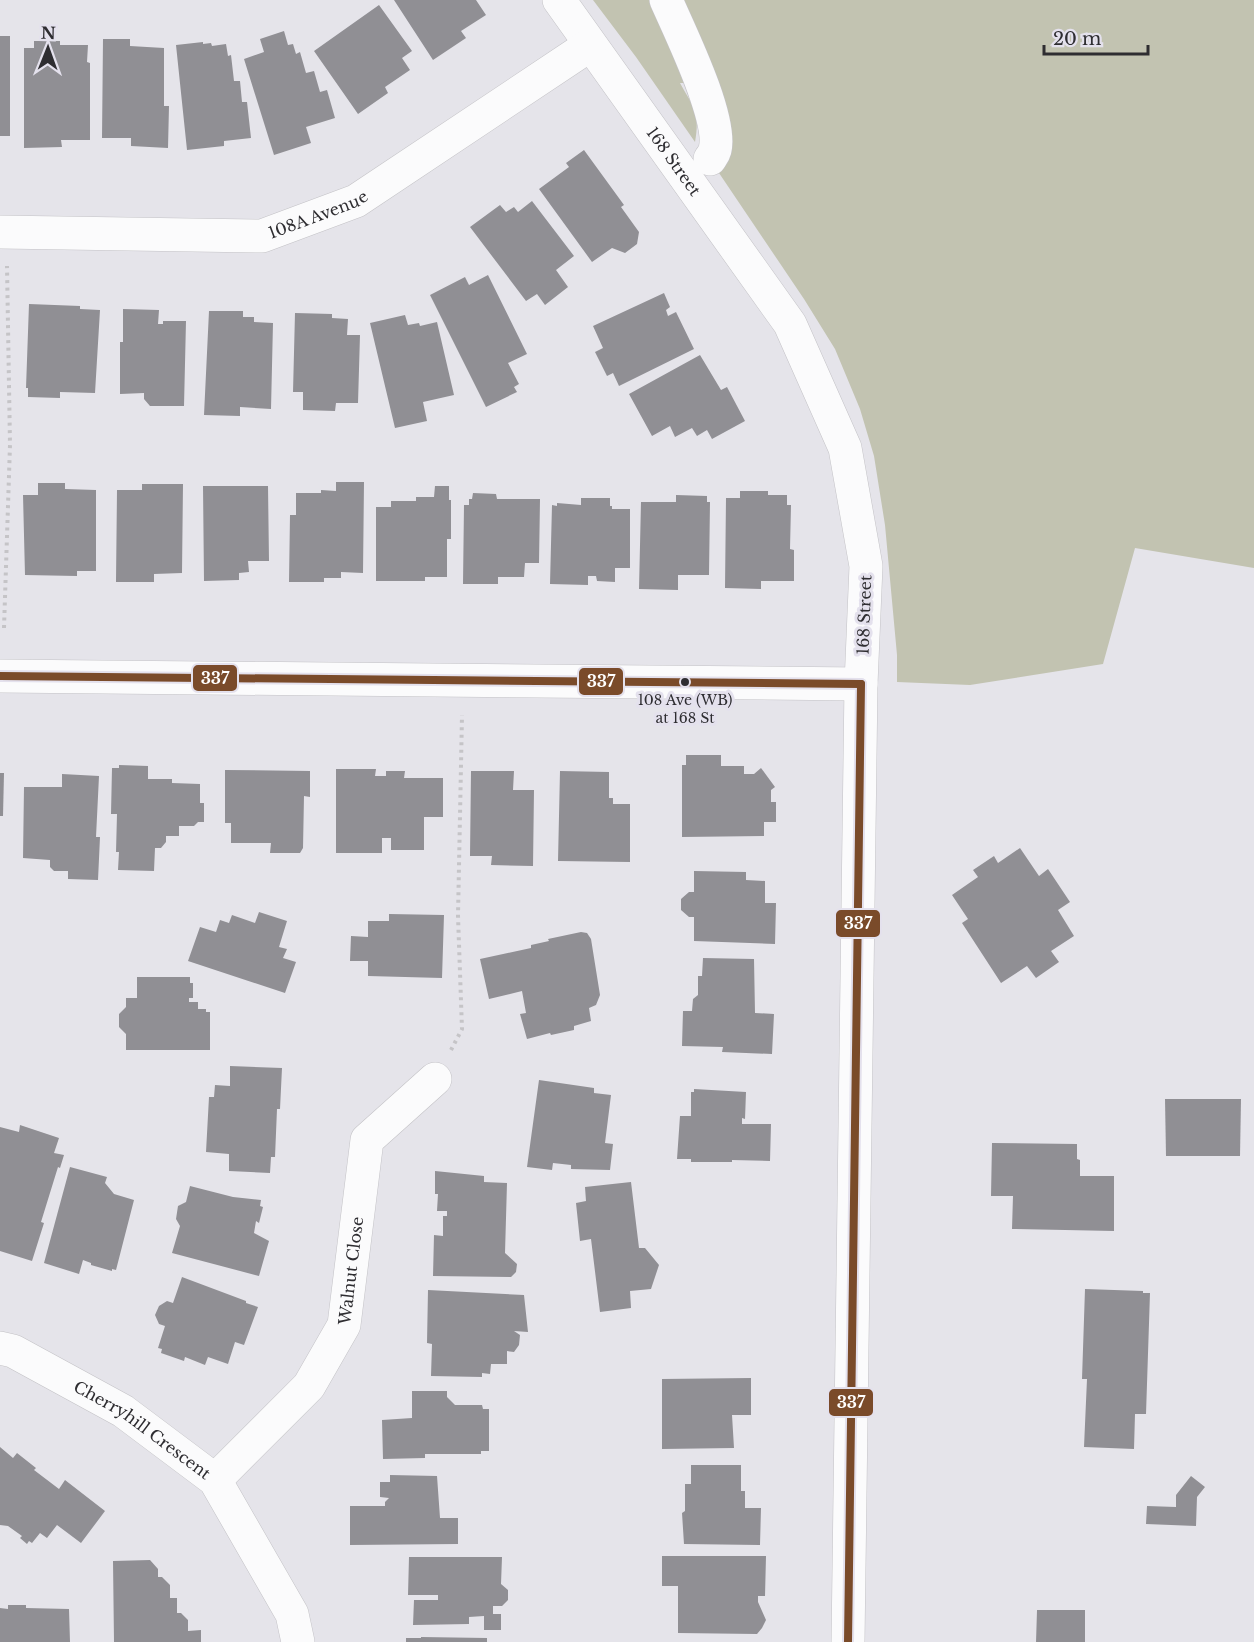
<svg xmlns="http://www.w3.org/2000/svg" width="1254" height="1642" viewBox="0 0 1254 1642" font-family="'Libre Baskerville',serif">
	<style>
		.forest { fill: #c2c3b1 }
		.building { fill: #908f94 }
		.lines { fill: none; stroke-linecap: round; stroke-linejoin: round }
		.minor-casing { stroke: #c3c2c6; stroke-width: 34 }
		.path { stroke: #c5c4c7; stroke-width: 4; stroke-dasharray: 3 4.5; stroke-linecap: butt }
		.minor { stroke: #fbfbfc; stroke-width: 33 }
		.bus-1-casing { stroke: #e4e1ed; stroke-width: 12 }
		.bus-1 { stroke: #7a4b2a; stroke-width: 8 }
		.bus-dot { fill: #2e2d31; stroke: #e4e1ed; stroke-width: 2 }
		.labels { text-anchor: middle; stroke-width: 6; stroke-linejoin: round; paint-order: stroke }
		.bus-label { font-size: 14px; fill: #2e2d31; stroke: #e4e1ed }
		.street-label { font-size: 16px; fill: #2e2d31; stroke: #e4e1ed }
		.line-badge { stroke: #e4e1ed; stroke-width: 2 }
		.badge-label { font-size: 16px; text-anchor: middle; font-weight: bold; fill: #fff }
	</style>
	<rect width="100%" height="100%" fill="#e5e4ea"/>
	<path class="forest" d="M593,0H1254V568L1135,548L1103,664L970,685L897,682V655L885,525L874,456L860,409L835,349L804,299L719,173L732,141L715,83H680C694,108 700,113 695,142L636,57Z"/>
	<g class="building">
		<polygon points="394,0 476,0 486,15 461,31 466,38 433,60"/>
		<polygon points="379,5 412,51 402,58 410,70 385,87 388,93 358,114 314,51"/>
		<polygon points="284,31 288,45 293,44 296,54 300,52 306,73 314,71 320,92 327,90 335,118 306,127 311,143 274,155 244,59 264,52 260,39"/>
		<rect x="0" y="36" width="10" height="100"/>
		<polygon points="103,39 130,39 130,46 164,48 164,106 169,106 168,148 131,146 131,138 102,138"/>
		<polygon points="34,41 60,41 60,45 88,45 87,62 90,63 90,140 61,140 62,147 24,148 24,48 34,48"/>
		<polygon points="203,42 203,44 211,43 212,46 226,44 228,56 231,55 234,81 240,81 242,102 247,102 251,138 224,141 224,146 187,150 176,45"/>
		<polygon points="584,150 624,205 621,207 639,232 637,244 625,253 612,248 592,262 539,189 569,167 566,163"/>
		<polygon points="532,201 574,256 556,270 568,287 545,305 537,294 526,301 470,227 500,205 506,212 514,207 518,212"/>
		<polygon points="488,275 527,354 508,363 519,384 514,387 517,392 486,407 430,295 465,277 469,285"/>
		<polygon points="664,293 670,307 666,310 668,316 676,312 694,349 619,386 613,373 607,376 595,352 603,348 593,326"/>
		<polygon points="29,304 80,306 80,309 100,310 95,393 60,392 60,398 28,397 28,388 26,388"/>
		<polygon points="123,309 159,310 158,324 163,324 163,321 186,321 184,406 150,406 144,399 144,393 120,394 120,342 123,342"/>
		<polygon points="209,311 243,311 243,317 254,317 254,322 273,323 271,409 240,407 240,416 204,415"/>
		<polygon points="295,313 332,314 332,318 348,319 347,335 360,335 358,403 336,403 335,411 303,410 303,392 293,392"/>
		<polygon points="405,315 408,325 419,323 420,326 437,322 454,395 423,402 427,421 395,428 370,323"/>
		<polygon points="700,355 721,390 727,387 745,421 712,439 707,430 697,436 692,428 675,437 670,426 652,436 629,394"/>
		<polygon points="336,482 364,482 363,573 341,572 341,578 324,578 324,582 289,582 290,515 296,515 296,493 321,493 321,490 336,491"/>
		<polygon points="38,483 65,483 65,489 96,490 96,571 77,571 77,576 25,575 23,495 38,495"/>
		<polygon points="142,484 183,484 182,573 154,574 154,582 116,582 117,490 142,490"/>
		<polygon points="203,486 268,486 269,561 248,561 249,572 239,573 239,580 204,581"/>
		<polygon points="435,486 449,486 449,500 451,500 451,539 447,539 447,577 425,577 425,581 376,581 376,507 391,507 391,501 416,501 416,497 434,497"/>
		<polygon points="740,491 768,491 768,495 787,495 787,505 791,505 790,549 794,550 794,581 761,581 761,589 725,588 726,498 740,498"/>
		<polygon points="473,493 496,494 497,499 540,499 539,563 525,563 524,577 498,577 498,584 463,584 464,505 469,505 469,499 472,499"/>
		<polygon points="676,495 707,496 707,502 710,502 709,575 678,575 678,590 639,589 641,502 676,502"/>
		<polygon points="581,498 610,498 610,506 612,506 612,509 630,509 630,568 615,568 615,582 597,581 596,576 588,576 588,585 550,584 552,505 557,506 557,503 581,505"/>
		<polygon points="686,755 721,755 721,766 744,766 744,774 754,774 761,768 775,787 771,790 771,802 776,802 776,822 764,822 764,836 682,837 682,765 686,765"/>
		<polygon points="119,765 148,766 148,779 172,779 172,783 200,784 200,803 204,803 204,822 198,822 194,826 179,826 179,836 166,836 166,842 161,848 155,848 154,871 118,870 119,852 116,852 117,814 111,814 112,768 119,768"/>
		<polygon points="336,769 376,769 375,776 386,776 386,771 405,771 404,778 443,778 443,817 424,817 424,850 391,850 391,838 382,838 382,853 336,853"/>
		<polygon points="225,770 310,771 310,797 304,796 303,848 300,853 270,853 271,843 231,843 231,823 225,823"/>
		<polygon points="471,771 514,771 513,790 534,790 533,866 491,865 492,856 470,856"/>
		<polygon points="560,771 609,772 609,798 613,798 613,804 630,804 630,862 558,861"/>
		<polygon points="0,773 4,773 3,816 0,816"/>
		<polygon points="62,774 99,776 96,837 100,837 98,880 68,879 68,871 54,871 50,867 50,860 23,858 24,787 62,787"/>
		<polygon points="1020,848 1039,876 1048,869 1070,902 1058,910 1074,936 1051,951 1059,962 1036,978 1027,966 1001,983 962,923 968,919 952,895 978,877 973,870 994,856 998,863"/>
		<polygon points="694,871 746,872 746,880 765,881 765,903 776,903 775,944 694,941 694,917 689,917 681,910 681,899 689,892 694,892"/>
		<polygon points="259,912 287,921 279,947 287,949 283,958 296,962 285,993 188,961 200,927 216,932 220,920 229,923 232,915 255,923"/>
		<polygon points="389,914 444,915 442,978 368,976 368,961 350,961 351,936 368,937 368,921 389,921"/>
		<polygon points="581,932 587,933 591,939 600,995 596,1005 589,1008 591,1021 574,1026 574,1030 551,1035 550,1033 527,1039 520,1014 526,1013 522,991 489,999 480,959 531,948 531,945 549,941 548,939"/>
		<polygon points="703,958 754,959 755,1013 774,1014 772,1054 722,1052 723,1047 682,1046 683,1011 692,1011 693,999 698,995 698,976 702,976"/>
		<polygon points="137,977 190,977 190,983 193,983 193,998 189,998 189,1002 198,1002 198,1009 206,1009 206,1012 210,1012 210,1050 126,1050 126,1034 119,1027 119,1014 126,1007 126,998 137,998"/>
		<polygon points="230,1066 282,1068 280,1109 277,1109 275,1157 271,1157 270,1173 229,1171 229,1154 206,1152 209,1097 214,1097 215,1085 230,1086"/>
		<polygon points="539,1080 594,1088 594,1093 611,1095 605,1143 613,1144 610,1170 571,1169 571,1165 553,1163 552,1170 527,1167"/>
		<polygon points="694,1089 746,1092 745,1119 742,1118 742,1124 771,1124 770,1161 732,1160 732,1162 691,1162 691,1159 677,1159 680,1116 691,1116 691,1092 694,1092"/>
		<polygon points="1165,1099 1241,1099 1240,1156 1166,1156"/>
		<polygon points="20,1125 59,1138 54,1153 64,1155 60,1168 58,1167 41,1222 44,1223 32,1261 0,1251 0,1127 19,1132"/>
		<polygon points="992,1143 1077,1144 1077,1159 1080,1160 1080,1176 1114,1176 1114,1231 1012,1229 1013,1196 991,1196"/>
		<polygon points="70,1167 107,1177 105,1183 114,1194 134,1200 116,1270 112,1269 112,1271 91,1265 91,1263 83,1260 79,1274 44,1263"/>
		<polygon points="435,1171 484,1176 484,1182 507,1183 505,1253 517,1264 516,1272 511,1277 433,1276 434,1235 443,1236 443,1216 447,1216 447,1211 437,1211 438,1194 435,1194"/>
		<polygon points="631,1182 639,1248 645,1248 659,1265 651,1289 630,1291 631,1308 600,1312 591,1239 580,1241 576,1203 586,1201 585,1187"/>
		<polygon points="190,1186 233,1197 261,1200 260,1206 263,1207 259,1223 256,1221 254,1233 269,1241 259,1276 172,1253 180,1226 176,1219 178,1206 186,1202"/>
		<polygon points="182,1277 246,1301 246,1303 258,1307 244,1345 235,1342 228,1364 208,1357 205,1365 185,1357 184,1361 161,1353 162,1349 158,1348 165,1326 159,1324 155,1315 159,1306 167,1301 173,1303"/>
		<polygon points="1085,1289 1143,1291 1143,1293 1150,1293 1146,1414 1135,1414 1134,1449 1084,1447 1087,1379 1082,1379"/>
		<polygon points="428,1290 524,1295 528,1332 514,1331 520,1335 519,1345 514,1352 507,1351 507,1364 491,1364 490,1374 482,1373 482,1377 431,1376 432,1344 427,1343"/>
		<polygon points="751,1378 751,1415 732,1415 734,1448 662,1449 662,1379"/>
		<polygon points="412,1391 447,1391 447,1397 455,1405 482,1405 483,1409 489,1409 489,1451 481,1451 481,1454 425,1454 425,1458 383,1459 382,1420 412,1418"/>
		<polygon points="0,1447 13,1458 17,1453 36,1468 34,1470 59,1489 65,1480 105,1511 81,1543 57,1525 47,1538 40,1533 32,1543 29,1541 27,1544 20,1538 22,1536 8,1526 0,1525"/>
		<polygon points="691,1465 741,1465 741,1491 745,1491 745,1508 761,1508 760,1545 684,1544 682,1513 685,1511 685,1484 691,1484"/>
		<polygon points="390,1475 437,1476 440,1518 458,1518 458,1544 350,1545 350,1506 385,1506 385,1502 389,1498 380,1497 380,1482 390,1482"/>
		<polygon points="1191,1476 1205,1487 1197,1497 1196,1526 1146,1524 1147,1506 1176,1507 1176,1495"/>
		<polygon points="662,1556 766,1556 765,1596 758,1596 758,1602 766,1620 762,1628 757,1634 678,1633 678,1586 662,1586"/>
		<polygon points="409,1557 502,1557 501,1584 508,1590 508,1600 502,1606 493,1606 493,1614 501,1614 501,1630 484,1630 484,1616 469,1617 469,1624 413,1625 414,1600 438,1600 438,1595 408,1595"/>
		<polygon points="150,1560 158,1569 158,1577 162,1577 170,1585 170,1598 177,1598 177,1613 181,1613 188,1620 188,1631 201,1630 201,1642 114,1642 113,1561"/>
		<polygon points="8,1605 26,1605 26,1608 69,1609 70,1642 0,1642 0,1608 8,1609"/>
		<polygon points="1037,1610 1085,1610 1085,1642 1036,1642"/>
		<polygon points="421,1637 487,1638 487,1642 406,1642 406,1638 421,1638"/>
	</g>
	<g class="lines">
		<defs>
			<g id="minor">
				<path id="s1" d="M559,0L790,324L845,448L866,566L861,684L848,1642"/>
				<path d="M666,0C680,32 723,119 715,150C714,154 712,156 710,159"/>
				<path id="s2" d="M0,232L262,236L356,201L590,45"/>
				<polyline points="0,676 861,684"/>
				<path id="s3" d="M0,1348L13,1351L123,1411L215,1480L292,1614L298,1642"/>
				<path id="s4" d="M215,1480L309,1386L344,1325L367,1140L435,1079"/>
			</g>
		</defs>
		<use href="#minor" class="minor-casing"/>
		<g class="path">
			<polyline points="4,628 10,445 7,266"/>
			<polyline points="451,1050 462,1029 458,916 462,715"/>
		</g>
		<use href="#minor" class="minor"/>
		<defs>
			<g id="bus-1">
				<polyline points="0,676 861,684"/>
				<polyline points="848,1642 861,684"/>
			</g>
		</defs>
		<use href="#bus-1" class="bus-1-casing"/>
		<use href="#bus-1" class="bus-1"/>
	</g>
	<circle class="bus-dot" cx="685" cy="682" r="5"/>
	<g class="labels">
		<g class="bus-label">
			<text x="685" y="705">108 Ave (WB)<tspan x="685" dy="18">at 168 St</tspan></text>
		</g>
		<g class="street-label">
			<text dy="6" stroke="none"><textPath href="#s1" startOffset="198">168 Street</textPath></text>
			<text dy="6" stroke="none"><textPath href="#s2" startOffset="322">108A Avenue</textPath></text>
			<text transform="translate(864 615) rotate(-88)" y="6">168 Street</text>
			<text dy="6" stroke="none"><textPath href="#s4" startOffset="258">Walnut Close</textPath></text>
			<text dy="6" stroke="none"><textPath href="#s3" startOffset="165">Cherryhill Crescent</textPath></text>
		</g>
	</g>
	<g class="line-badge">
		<rect x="192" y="664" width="46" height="28" rx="6" fill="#7a4b2a"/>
		<rect x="578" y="667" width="46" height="29" rx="6" fill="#7a4b2a"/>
		<rect x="835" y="909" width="46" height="29" rx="6" fill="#7a4b2a"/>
		<rect x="828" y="1388" width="46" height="29" rx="6" fill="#7a4b2a"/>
	</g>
	<g class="badge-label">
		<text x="215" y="684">337</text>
		<text x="601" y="687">337</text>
		<text x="858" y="929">337</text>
		<text x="851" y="1408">337</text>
	</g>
	<g transform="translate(48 48) rotate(1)" stroke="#e4e1ed" stroke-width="4.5" paint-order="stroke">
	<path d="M0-4.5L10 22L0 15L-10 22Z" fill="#2e2d31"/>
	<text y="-9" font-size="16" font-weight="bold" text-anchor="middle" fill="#2e2d31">N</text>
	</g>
	<path d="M1044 45v9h104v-9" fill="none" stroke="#2e2d31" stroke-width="3"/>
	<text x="1053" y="45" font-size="18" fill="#2e2d31" stroke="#e4e1ed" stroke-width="4.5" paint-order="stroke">20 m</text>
</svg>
